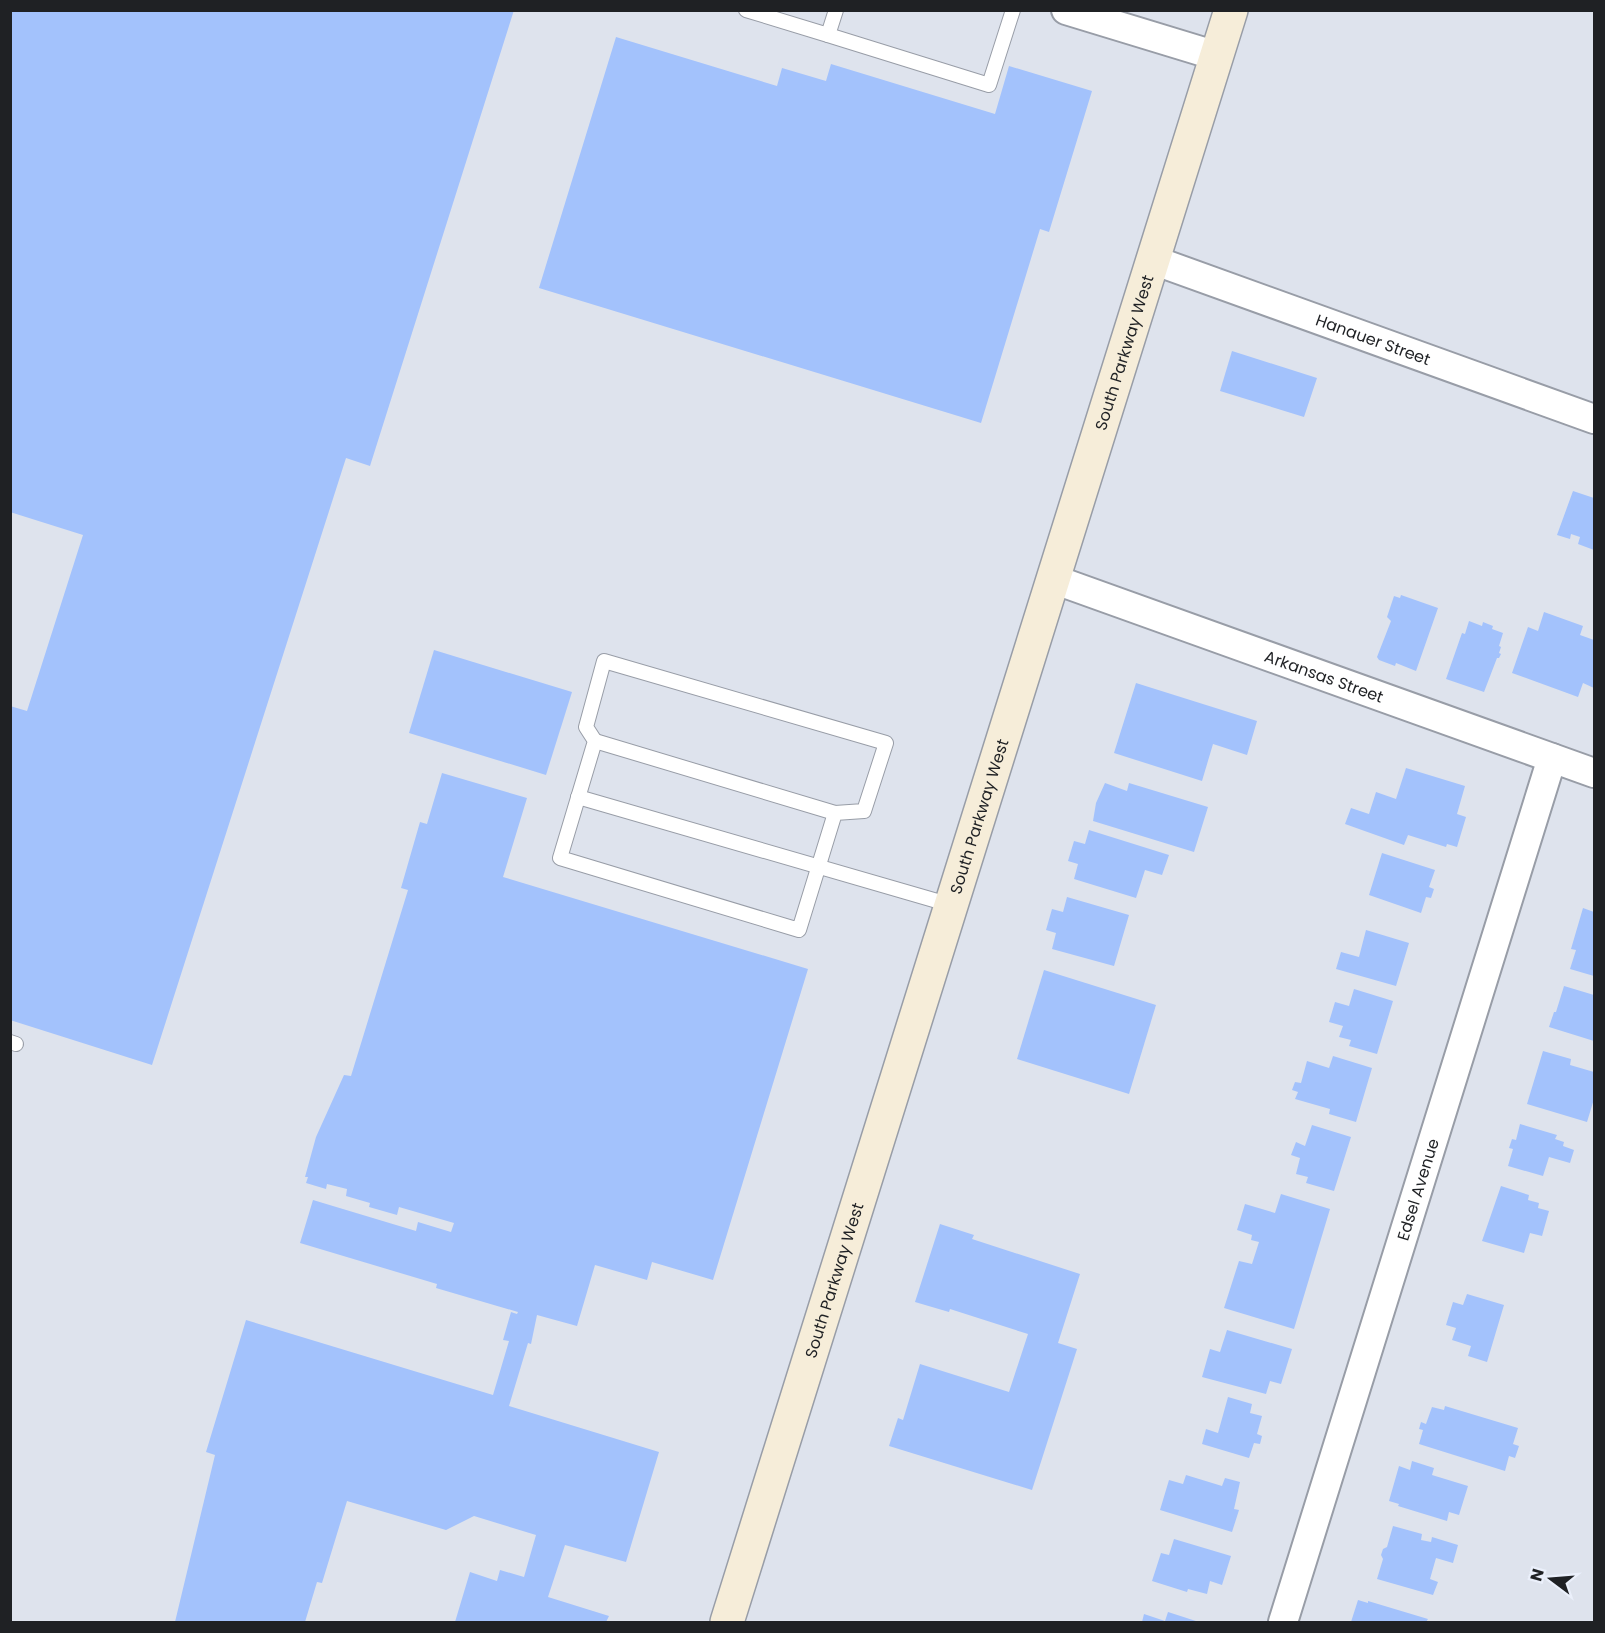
<svg xmlns="http://www.w3.org/2000/svg" width="1605" height="1633" viewBox="0 0 1605 1633" font-family="Poppins,sans-serif">
	<style>
		.building { fill: #a3c2fc }
		.lines { fill: none; stroke-linecap: round; stroke-linejoin: round }
		.lane-casing { stroke: #989da7; stroke-width: 16 }
		.street-casing { stroke: #989da7; stroke-width: 32 }
		.secondary-casing { stroke: #989da7; stroke-width: 36 }
		.lane { stroke: #fff; stroke-width: 14 }
		.street { stroke: #fff; stroke-width: 28 }
		.secondary { stroke: #f6edd9; stroke-width: 33 }
		.labels { text-anchor: middle; stroke-width: 4.5; stroke-linejoin: round; paint-order: stroke }
		.street-label { font-size: 16px; fill: #1f2124; stroke: #ebf0fb }
	</style>
	<rect width="100%" height="100%" fill="#dee3ed"/>
	<g class="building">
		<polygon points="10,10 514,10 370,466 346,458 152,1065 10,1020 10,706 27,711 83,535 10,512"/>
		<polygon points="616,37 777,86 782,68 826,81 831,64 995,114 1009,66 1092,91 1049,232 1040,229 981,423 539,288"/>
		<polygon points="1232,351 1317,378 1304,417 1220,391"/>
		<polygon points="1573,491 1594,498 1594,550 1578,544 1580,537 1571,534 1570,539 1557,535"/>
		<polygon points="1401,595 1438,608 1416,671 1396,663 1395,666 1379,660 1377,657 1391,621 1387,617 1394,596 1400,598"/>
		<polygon points="1544,612 1583,626 1580,635 1594,640 1594,688 1583,683 1578,697 1512,673 1528,627 1538,631"/>
		<polygon points="1469,621 1482,626 1483,622 1493,626 1492,629 1503,633 1499,646 1501,647 1499,653 1501,654 1499,658 1497,658 1484,692 1446,679 1462,633 1465,634"/>
		<polygon points="434,650 572,692 546,775 409,733"/>
		<polygon points="1136,683 1257,721 1247,755 1213,744 1202,781 1114,753"/>
		<polygon points="1406,768 1465,786 1457,814 1466,817 1457,847 1447,844 1446,847 1408,835 1404,845 1345,824 1351,808 1369,814 1376,792 1396,799"/>
		<polygon points="442,773 527,798 503,877 808,969 713,1280 652,1262 647,1280 595,1265 577,1326 537,1315 531,1344 528,1343 509,1406 659,1452 626,1562 565,1545 548,1597 609,1616 606,1622 455,1622 470,1572 497,1581 500,1570 524,1577 536,1535 474,1516 446,1530 347,1501 322,1583 317,1582 305,1622 175,1622 215,1455 206,1452 246,1320 493,1395 509,1341 503,1340 511,1312 517,1314 518,1312 436,1288 437,1284 300,1243 313,1200 416,1231 418,1222 451,1232 454,1223 399,1207 397,1215 369,1207 370,1203 346,1196 347,1189 327,1184 326,1189 306,1183 308,1177 305,1177 316,1137 344,1075 351,1076 408,890 401,888 420,822 427,824"/>
		<polygon points="1105,783 1127,791 1129,783 1208,807 1194,852 1093,821 1096,803"/>
		<polygon points="1089,830 1169,855 1162,875 1145,870 1136,898 1074,879 1078,864 1068,861 1074,841 1085,844"/>
		<polygon points="1382,853 1435,870 1429,887 1434,889 1431,898 1426,897 1421,913 1369,895"/>
		<polygon points="1067,897 1129,915 1114,966 1052,949 1056,933 1046,930 1052,909 1063,912"/>
		<polygon points="1583,908 1594,912 1594,976 1570,969 1576,950 1571,949"/>
		<polygon points="1366,930 1409,943 1396,986 1336,969 1341,952 1359,957"/>
		<polygon points="1044,970 1156,1005 1129,1094 1017,1059"/>
		<polygon points="1564,986 1594,995 1594,1041 1549,1027 1554,1012 1556,1012"/>
		<polygon points="1354,989 1393,1001 1377,1054 1349,1046 1351,1040 1339,1037 1343,1026 1329,1022 1335,1002 1349,1006"/>
		<polygon points="1543,1051 1571,1059 1570,1065 1594,1072 1594,1099 1587,1122 1527,1104"/>
		<polygon points="1333,1056 1372,1068 1356,1122 1329,1114 1330,1109 1295,1099 1298,1092 1292,1090 1295,1082 1301,1083 1307,1061 1329,1068"/>
		<polygon points="1520,1124 1557,1135 1555,1139 1564,1142 1563,1146 1574,1150 1570,1163 1549,1157 1543,1176 1508,1166 1513,1149 1509,1148 1512,1139 1516,1140"/>
		<polygon points="1312,1125 1351,1137 1334,1191 1306,1183 1308,1177 1296,1174 1300,1158 1291,1155 1296,1142 1305,1146"/>
		<polygon points="1501,1186 1529,1195 1528,1200 1539,1203 1538,1208 1549,1211 1542,1236 1530,1233 1524,1253 1482,1241"/>
		<polygon points="1281,1194 1330,1209 1294,1329 1224,1308 1239,1261 1252,1264 1259,1242 1251,1240 1252,1235 1237,1230 1245,1204 1275,1213"/>
		<polygon points="940,1224 974,1235 972,1239 1080,1274 1058,1343 1077,1349 1032,1490 889,1446 898,1418 903,1420 920,1364 1009,1392 1028,1334 950,1309 949,1312 915,1302"/>
		<polygon points="1467,1294 1504,1305 1487,1362 1468,1356 1471,1346 1452,1340 1456,1328 1446,1325 1453,1302 1463,1305"/>
		<polygon points="1227,1330 1292,1349 1281,1384 1270,1381 1266,1394 1202,1377 1210,1349 1220,1352"/>
		<polygon points="1228,1397 1252,1404 1250,1413 1262,1416 1257,1434 1262,1436 1260,1444 1254,1443 1249,1458 1202,1444 1206,1429 1218,1433"/>
		<polygon points="1445,1406 1518,1428 1513,1444 1519,1446 1515,1458 1509,1456 1505,1471 1419,1444 1423,1430 1419,1429 1421,1422 1426,1424 1432,1407 1444,1410"/>
		<polygon points="1412,1461 1434,1468 1432,1475 1468,1486 1459,1515 1449,1512 1447,1521 1398,1506 1399,1504 1389,1501 1399,1466 1410,1470"/>
		<polygon points="1186,1475 1222,1486 1225,1478 1240,1482 1234,1509 1239,1510 1232,1532 1160,1510 1169,1480 1183,1484"/>
		<polygon points="1393,1526 1422,1534 1421,1540 1431,1542 1432,1537 1458,1545 1453,1563 1436,1558 1430,1579 1438,1582 1433,1595 1377,1579 1383,1559 1381,1555 1383,1549 1387,1547"/>
		<polygon points="1174,1539 1231,1556 1222,1585 1210,1581 1207,1594 1188,1589 1187,1592 1152,1581 1161,1553 1169,1555"/>
		<polygon points="1358,1600 1368,1603 1368,1601 1428,1619 1426,1622 1351,1622"/>
		<polygon points="1168,1612 1199,1622 1142,1622 1144,1614 1165,1621"/>
	</g>
	<g class="lines">
		<defs>
			<g id="lane">
				<polyline points="746,10 828,35 836,10"/>
				<polyline points="828,35 989,85 1013,10"/>
				<polygon points="604,661 886,743 864,811 835,813 799,930 560,858 595,741 586,727"/>
				<polyline points="595,741 835,813"/>
				<polyline points="578,797 951,905"/>
				<polyline points="10,1042 16,1044"/>
			</g>
			<g id="street">
				<polyline points="1066,10 1217,56"/>
				<path id="s1" d="M1153,260L1594,419"/>
				<path id="s2" d="M1053,579L1594,773"/>
				<path id="s3" d="M1283,1622L1552,758"/>
			</g>
			<g id="secondary">
				<path id="s4" d="M727,1622L1231,10"/>
			</g>
		</defs>
		<use href="#lane" class="lane-casing"/>
		<use href="#street" class="street-casing"/>
		<use href="#secondary" class="secondary-casing"/>
		<use href="#lane" class="lane"/>
		<use href="#street" class="street"/>
		<use href="#secondary" class="secondary"/>
	</g>
	<g class="labels">
		<g class="street-label">
			<text dy="6" stroke="none"><textPath href="#s1" startOffset="234">Hanauer Street</textPath></text>
			<text dy="6" stroke="none"><textPath href="#s4" startOffset="1330">South Parkway West</textPath></text>
			<text dy="6" stroke="none"><textPath href="#s2" startOffset="288">Arkansas Street</textPath></text>
			<text dy="6" stroke="none"><textPath href="#s4" startOffset="844">South Parkway West</textPath></text>
			<text dy="6" stroke="none"><textPath href="#s3" startOffset="453">Edsel Avenue</textPath></text>
			<text dy="6" stroke="none"><textPath href="#s4" startOffset="358">South Parkway West</textPath></text>
		</g>
	</g>
	<rect width="1605" height="1633" fill="none" stroke="#1f2124" stroke-width="24"/>
	<g transform="translate(1551 1579) rotate(286)" stroke="#ebf0fb" stroke-width="4.5" paint-order="stroke">
	<path d="M0-4.5L10 22L0 15L-10 22Z" fill="#1f2124"/>
	<text y="-9" font-size="16" font-weight="bold" text-anchor="middle" fill="#1f2124">N</text>
	</g>
</svg>
